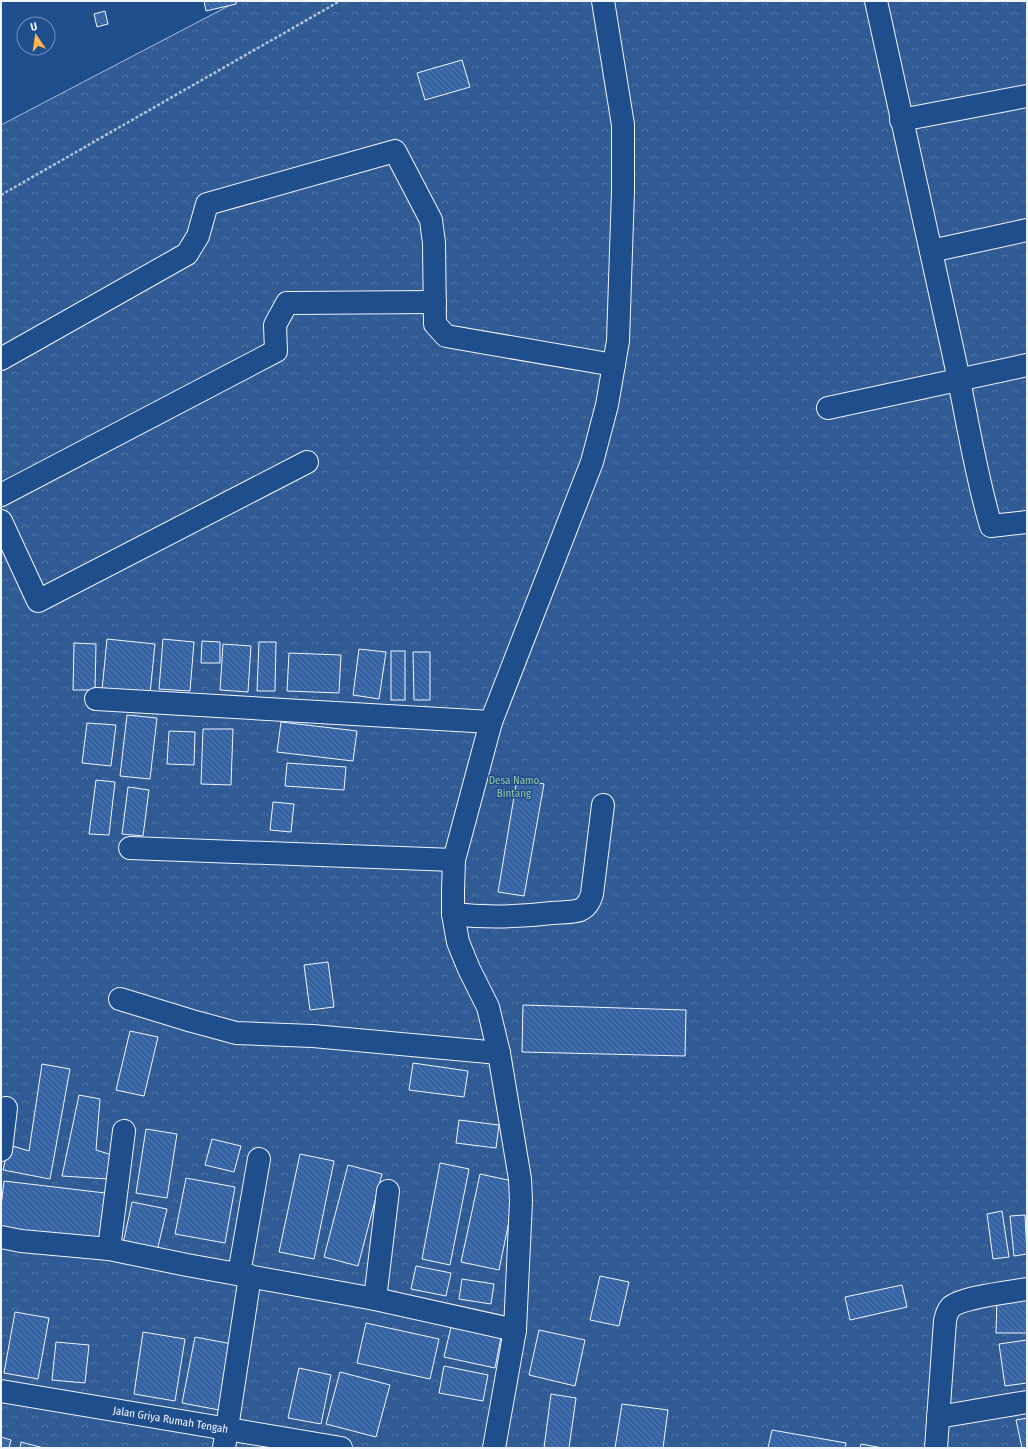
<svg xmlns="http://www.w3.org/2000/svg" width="1028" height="1449" viewBox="0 0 1028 1449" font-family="'Fira Sans Condensed',sans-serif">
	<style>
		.forest { fill: url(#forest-crowns); stroke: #a8bbd7 }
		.building { fill: url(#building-back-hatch); stroke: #f2f6ff }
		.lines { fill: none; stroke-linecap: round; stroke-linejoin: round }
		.minor-casing { stroke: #f2f6ff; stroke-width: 24 }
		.path { stroke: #b3c4dc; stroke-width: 2.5; stroke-dasharray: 3 2; stroke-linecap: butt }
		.minor { stroke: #1f4e8c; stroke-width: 22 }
		.labels { text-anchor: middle; stroke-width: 3; stroke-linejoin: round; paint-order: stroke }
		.park-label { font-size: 11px; fill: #97c8a6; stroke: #1f4e8c }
		.street-label { font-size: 11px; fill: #f2f6ff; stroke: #1f4e8c }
	</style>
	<defs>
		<pattern id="forest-crowns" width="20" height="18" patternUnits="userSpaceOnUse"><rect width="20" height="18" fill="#305b95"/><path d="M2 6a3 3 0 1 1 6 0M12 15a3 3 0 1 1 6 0" fill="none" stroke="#4e73a5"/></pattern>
		<pattern id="building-back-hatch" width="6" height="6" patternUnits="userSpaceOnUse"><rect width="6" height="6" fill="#3563a3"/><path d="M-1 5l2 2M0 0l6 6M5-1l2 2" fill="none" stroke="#537ab1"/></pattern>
	</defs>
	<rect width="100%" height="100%" fill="#1f4e8c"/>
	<polygon class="forest" points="238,1 1027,1 1027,1448 1,1448 1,125"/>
	<g class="building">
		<polygon points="204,1 236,1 236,4 206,11"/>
		<polygon points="105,11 108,24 97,27 94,14"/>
		<polygon points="462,60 470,87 425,100 417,73"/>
		<polygon points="107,639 155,644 150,694 102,690"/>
		<polygon points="163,639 194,642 190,691 159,689"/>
		<polygon points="202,641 220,642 220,663 201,663"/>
		<polygon points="259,642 276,642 275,691 257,691"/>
		<polygon points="74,643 96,644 95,690 73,690"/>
		<polygon points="223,644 251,646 248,692 220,690"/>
		<polygon points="359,649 386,652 379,699 353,695"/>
		<rect x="391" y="651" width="14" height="49"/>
		<polygon points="413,652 430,652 430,700 414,700"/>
		<polygon points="289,653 341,655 339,693 287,691"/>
		<polygon points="127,715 157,718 150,779 120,776"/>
		<polygon points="281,722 357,731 353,761 277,752"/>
		<polygon points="87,723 116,725 111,766 82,763"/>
		<polygon points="203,729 233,729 231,785 201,784"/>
		<polygon points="169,731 195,732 194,765 167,764"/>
		<polygon points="287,763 346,767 344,790 285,786"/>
		<polygon points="517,779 544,784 524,896 498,892"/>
		<polygon points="96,780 115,782 109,835 89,834"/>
		<polygon points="128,787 149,790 143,836 122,834"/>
		<polygon points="273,802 294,804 291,832 270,830"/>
		<polygon points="328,962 334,1007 310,1010 304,965"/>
		<polygon points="523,1005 686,1010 685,1056 522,1052"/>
		<polygon points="130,1031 158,1037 144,1096 116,1090"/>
		<polygon points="413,1063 468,1071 464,1097 409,1090"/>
		<polygon points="42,1064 70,1069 50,1179 3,1170 9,1145 29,1151"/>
		<polygon points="79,1095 100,1099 96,1150 112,1155 108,1179 62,1176"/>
		<polygon points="459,1120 499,1125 496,1148 456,1143"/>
		<polygon points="146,1129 177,1134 167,1198 136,1193"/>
		<polygon points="212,1139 241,1146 234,1172 205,1165"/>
		<polygon points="300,1154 334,1161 314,1259 279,1252"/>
		<polygon points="440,1163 469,1169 450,1265 422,1259"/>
		<polygon points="348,1165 382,1174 358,1266 324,1257"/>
		<polygon points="480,1174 517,1182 499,1270 461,1262"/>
		<polygon points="186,1178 235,1187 225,1243 175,1234"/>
		<polygon points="4,1181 105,1193 99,1241 1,1229 1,1207"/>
		<polygon points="132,1202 167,1209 157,1251 123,1244"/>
		<polygon points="1002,1211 1009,1257 993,1259 987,1214"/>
		<polygon points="1025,1215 1027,1254 1014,1256 1010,1216"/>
		<polygon points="416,1266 451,1273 446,1296 411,1289"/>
		<polygon points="600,1276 629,1282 619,1326 590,1320"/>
		<polygon points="462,1279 494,1284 491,1304 459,1299"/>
		<polygon points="902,1285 907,1307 850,1320 845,1297"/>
		<polygon points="997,1298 1027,1299 1027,1333 996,1333"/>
		<polygon points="15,1312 49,1318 38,1379 4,1373"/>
		<polygon points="366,1323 439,1339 430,1379 357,1363"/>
		<polygon points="451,1327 501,1337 495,1368 444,1357"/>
		<polygon points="539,1330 585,1340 575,1386 529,1375"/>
		<polygon points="143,1332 185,1339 175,1401 134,1394"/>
		<polygon points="195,1337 232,1344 219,1410 182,1403"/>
		<polygon points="1027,1340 1027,1383 1005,1386 999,1344"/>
		<polygon points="56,1342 89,1345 85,1383 52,1380"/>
		<polygon points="444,1366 488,1375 483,1401 439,1393"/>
		<polygon points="299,1368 331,1375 321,1424 288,1418"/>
		<polygon points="340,1372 390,1385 376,1437 326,1424"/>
		<polygon points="551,1394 576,1398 569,1448 544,1448"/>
		<polygon points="622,1404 668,1410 663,1448 615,1448"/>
		<polygon points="1027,1418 1027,1448 1022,1448 1016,1420"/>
		<polygon points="772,1430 846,1443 845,1448 768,1448"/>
		<polygon points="1,1437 11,1440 9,1448 1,1448"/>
		<polygon points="21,1442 44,1448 20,1448"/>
		<polygon points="861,1444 883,1448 860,1448"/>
	</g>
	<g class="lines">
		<defs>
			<g id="minor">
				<path d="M876,1C901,118 928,235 953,352C966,410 974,469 991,526L1027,522"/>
				<polyline points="901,120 1027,96"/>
				<polyline points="931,251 1027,230"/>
				<polyline points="1,359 187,254 198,236 207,204 395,151 431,220 434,243 435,324 446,336 614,365"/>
				<polyline points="828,408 1027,365"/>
				<polyline points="1,495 276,351 275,325 287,303 435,302"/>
				<polyline points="1,521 38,601 307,462"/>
				<polyline points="96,699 491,722"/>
				<polyline points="130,848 454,860"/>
				<path d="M453,914C486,918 519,917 552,913C561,912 571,913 580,910C587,907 590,901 592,894L603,805"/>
				<polyline points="120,999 192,1021 236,1033 313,1036 499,1053"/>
				<polyline points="1,1150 6,1108"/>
				<polyline points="1,1237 21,1241 109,1249 187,1265 375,1299 515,1330"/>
				<polyline points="109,1249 124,1131"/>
				<polyline points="239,1274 259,1159"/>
				<polyline points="375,1299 388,1191"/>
				<path id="s1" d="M1,1391L341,1448"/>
				<polyline points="938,1417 1027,1402"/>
				<polyline points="224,1448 250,1276"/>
				<polyline points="494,1448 515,1330 521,1201 520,1179 499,1053 488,1007 469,969 458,942 453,914 453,891 454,860 491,722 592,462 607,405 618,341 623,191 623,125 603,1"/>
				<path d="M936,1448L945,1321C946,1316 947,1311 951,1307C962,1297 1010,1292 1027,1289"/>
			</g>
		</defs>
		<use href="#minor" class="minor-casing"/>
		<polyline class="path" points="1,195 340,1"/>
		<use href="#minor" class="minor"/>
	</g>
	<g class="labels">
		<g class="park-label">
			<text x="514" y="784">Desa Namo<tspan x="514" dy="13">Bintang</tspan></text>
		</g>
		<g class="street-label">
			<text dy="4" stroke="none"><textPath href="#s1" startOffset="172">Jalan Griya Rumah Tengah</textPath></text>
		</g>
	</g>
	<rect width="1028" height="1449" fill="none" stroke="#f2f6ff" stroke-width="4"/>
	<g transform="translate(36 36) rotate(347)"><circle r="19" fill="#1f4e8c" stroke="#7391ba"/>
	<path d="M0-3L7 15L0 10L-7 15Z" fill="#ffb74d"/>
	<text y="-6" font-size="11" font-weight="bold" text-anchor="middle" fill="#f2f6ff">U</text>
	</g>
</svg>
